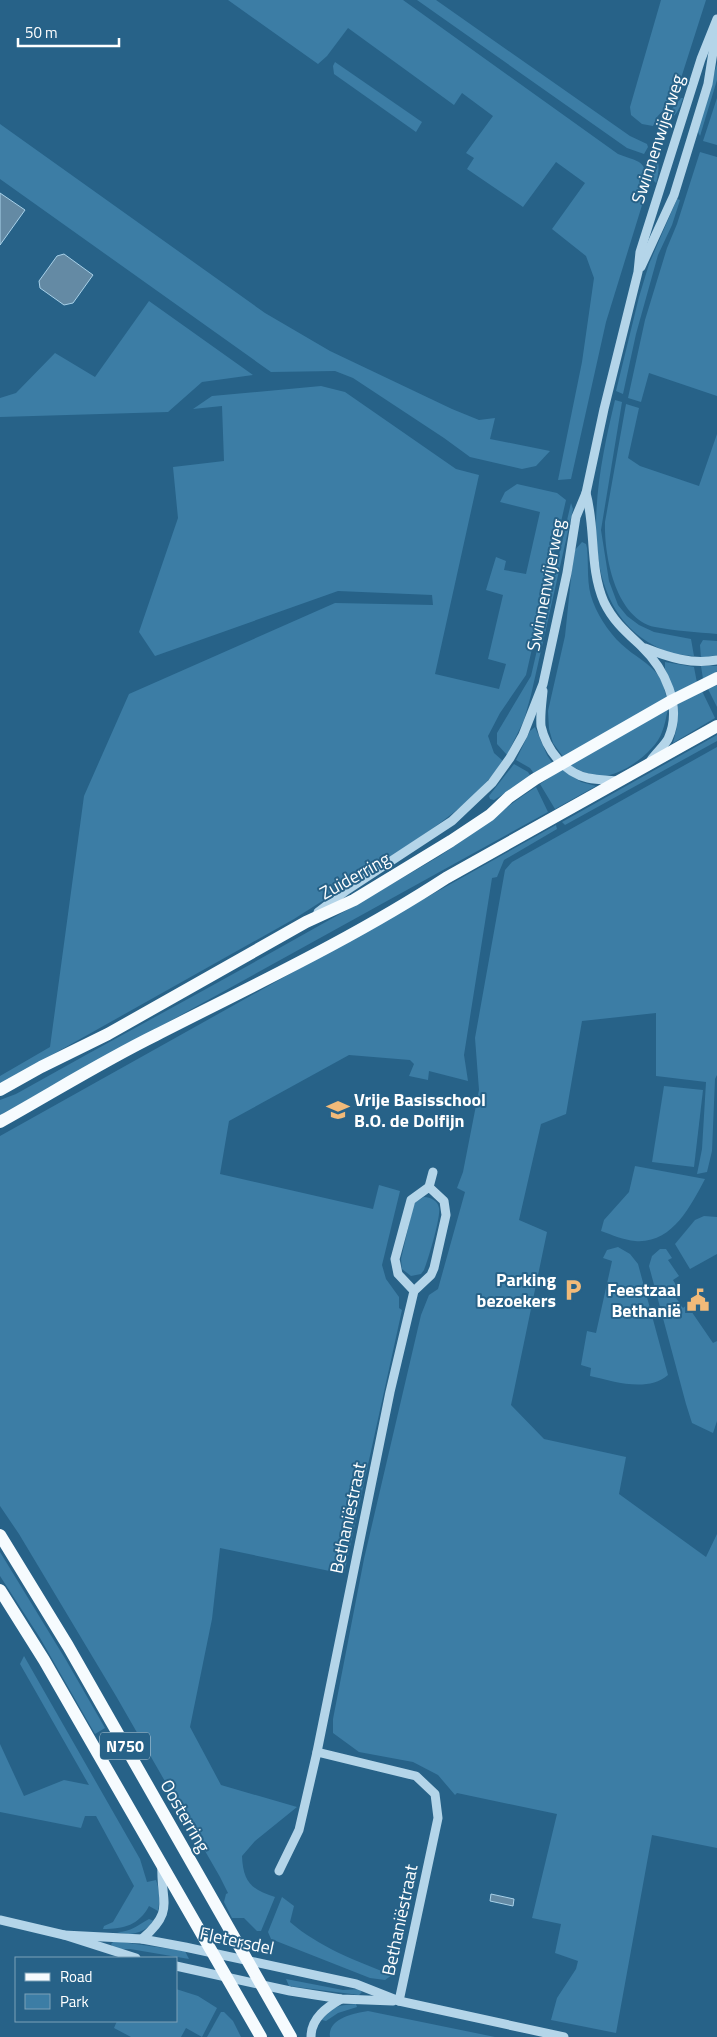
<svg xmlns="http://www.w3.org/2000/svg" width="717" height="2037" viewBox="0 0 717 2037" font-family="'Titillium Web',sans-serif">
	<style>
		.green { fill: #3c7da5 }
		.water { fill: #648aa4; stroke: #a8d1e9 }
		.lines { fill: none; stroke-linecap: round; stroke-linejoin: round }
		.minor { stroke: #b4d5e9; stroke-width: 9 }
		.major { stroke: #f6fbfe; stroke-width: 12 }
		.labels { text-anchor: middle; stroke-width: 4; stroke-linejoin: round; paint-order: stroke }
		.shield { fill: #276288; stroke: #bed0db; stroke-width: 1 }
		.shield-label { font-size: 16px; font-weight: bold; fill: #fff }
		.street-label { font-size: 18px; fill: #fff; stroke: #276288 }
		.poi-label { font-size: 18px; font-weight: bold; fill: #fff; stroke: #276288; text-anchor: end }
	</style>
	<rect width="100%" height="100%" fill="#276288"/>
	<g class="green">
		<path d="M228,0H403L618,154C645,164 645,160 647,189L606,322L571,479L558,480L582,362L594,278L586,256L552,229L585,183L556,162L523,207L467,169L474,158L466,153L493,116L462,93L454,105L348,28L327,56L318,64Z"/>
		<polygon points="417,0 436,0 630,136 647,144 648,147 644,154 627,148"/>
		<polygon points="661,0 706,0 675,97 657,117 653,126 642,124 631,115 630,107"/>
		<polygon points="335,62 422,122 416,132 334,74 333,66"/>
		<polygon points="717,64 717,80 700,136 697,130"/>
		<path d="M681,98H683C679,111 675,118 662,124V121Z"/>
		<polygon points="717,98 717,145 703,141"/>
		<polygon points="0,124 265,313 330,351 452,409 479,420 495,418 490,439 550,451 536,466 522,469 470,457 444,438 353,378 335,371 271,372 0,179"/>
		<path d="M652,152C661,159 659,172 656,183L654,181L649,160Z"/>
		<polygon points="700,152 717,157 717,396 649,373 641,402 628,398 645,320 667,248 677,224"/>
		<polygon points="677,199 680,200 672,225 658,255 636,334 623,394 616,391 639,297 649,264"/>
		<polygon points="149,301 253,375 202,382 168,412 0,417 0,398 16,393 55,353 95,377"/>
		<path d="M321,386L345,392L456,469L479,475L435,674L499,689L506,664L488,659L503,595L486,590L496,557L506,561L504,570L526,574L540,512L500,502L505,492L517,484L557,493L566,500L526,675L500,713L488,736L494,753L503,761C475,802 434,828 393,855C360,877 327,898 294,919L0,1084V1076L50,1047L84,796L129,694L335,603L433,605L432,595L338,591L155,656L139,632L178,518L173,467L224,461L222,406L193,409L212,396Z"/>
		<path d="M615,400L622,402L601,530L609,581L618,605L627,616L639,625L654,632L691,639L694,656C686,655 675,655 668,652C567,613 596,480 615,400Z"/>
		<path d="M626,404L639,408L628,458L640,466L699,486L717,434V634C697,632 675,631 655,627C615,618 604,555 605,522Z"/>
		<polygon points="571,503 573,509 531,695 524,720 507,755 497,744 497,733 531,676"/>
		<path d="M582,542L586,544L587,548C589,567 586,584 593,602C600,620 612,637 627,649C639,659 654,666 661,680C664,686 665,693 667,699L564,758L553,743L549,729L548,711L565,636L573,559L575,550Z"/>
		<polygon points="703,640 717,641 717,655 701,658 700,645"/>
		<polygon points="665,662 694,667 697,683 675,694 665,669"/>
		<polygon points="701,666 717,666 717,672 703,679"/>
		<polygon points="717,685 717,707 708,689"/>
		<polygon points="702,691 715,718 673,743 677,727 678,704"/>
		<path d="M668,709C666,717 665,725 662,732C656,751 622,776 602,776C590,776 579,770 569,765Z"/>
		<polygon points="535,727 547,755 553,764 535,775 530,768 516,760 530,731"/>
		<polygon points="717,735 717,741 565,825 562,822"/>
		<polygon points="717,747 717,1075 715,1079 712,1151 707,1172 697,1174 702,1149 706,1082 656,1076 656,1013 582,1021 566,1114 541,1124 519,1220 547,1232 511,1405 544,1439 626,1457 619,1494 706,1557 717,1534 717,1848 652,1835 616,2033 551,2020 557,1998 576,1969 578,1961 555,1953 561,1924 532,1918 557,1814 457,1793 455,1795 438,1775 413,1762 359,1752 333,1733 333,1719 364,1559 421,1315 429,1295 438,1289 465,1192 457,1188 463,1172 479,1090 475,1038 505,870 512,862"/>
		<polygon points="514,764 528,772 531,777 494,800 490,799 489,796"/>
		<polygon points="562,769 581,782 596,786 555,809 540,784"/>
		<path d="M536,787L548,812L0,1115V1100L16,1094C157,1015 300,939 438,857C472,836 502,809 536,787Z"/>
		<path d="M556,825L557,829L504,860L497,877L492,878L464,1055L468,1081L429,1071L428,1080L409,1076L414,1064L410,1060L349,1055L229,1121L220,1174L373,1209L379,1185L400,1191L382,1265L386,1279L399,1297V1308L402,1310L344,1574L220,1548L212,1619L190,1727L221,1785L297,1807L255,1841L242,1856C243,1881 251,1890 275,1897L261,1931H257L244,1918H232L224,1902L226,1894L228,1893L220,1877L116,1696L19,1534L0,1506V1136Z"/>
		<polygon points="664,1086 703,1090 694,1167 652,1162"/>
		<path d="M635,1166L705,1179C690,1207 672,1244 635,1241C624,1240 612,1235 601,1231L604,1220L629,1192Z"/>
		<path d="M424,1197C431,1197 438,1201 439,1208C441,1217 428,1260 424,1270L421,1274L411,1276L402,1269L401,1259L413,1207L415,1202Z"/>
		<polygon points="704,1216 717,1217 717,1254 690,1269 675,1244 695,1220"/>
		<path d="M618,1247L630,1254L638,1264L668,1375C647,1393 613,1381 590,1376L591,1368L581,1365L587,1331L596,1333L612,1261L603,1258L607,1250Z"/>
		<polygon points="660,1249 666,1249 672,1258 668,1260 679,1276 673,1280 679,1290 674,1295 683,1308 687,1305 713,1343 717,1341 717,1421 713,1433 692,1423 686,1404 649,1266 652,1256"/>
		<polygon points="0,1552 66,1660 105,1728 95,1734 40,1638 0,1576"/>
		<path d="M24,1656L140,1859L147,1882L156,1880C160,1891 160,1900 158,1911L149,1906C139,1925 124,1929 103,1929L104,1926L113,1922L134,1886L96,1816H85L81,1828L0,1812V1744L24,1796L64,1780L89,1785L20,1664Z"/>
		<path d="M282,1897L294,1906L290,1922C319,1947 356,1961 392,1975L385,1980L370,1978L271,1939L268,1932Z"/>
		<path d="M149,1919L154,1921C145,1932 132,1937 117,1932C131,1932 138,1925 149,1919Z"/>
		<polygon points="114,1941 185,1951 189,1959 130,1949 114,1949 111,1944"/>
		<polygon points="286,1979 343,1990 359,1989 362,1992 359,1995 289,1986"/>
		<polygon points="176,1989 198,1996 217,2008 202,2037 186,2028 181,2037 131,2037 114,2028 117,2021 176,2021"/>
		<path d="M356,2004L357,2007L338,2013L326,2021L322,2020C327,2006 343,2005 356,2004Z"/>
		<path d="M368,2011L495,2037H330C327,2019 354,2013 368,2011Z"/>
		<polygon points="221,2012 224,2012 233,2021 241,2037 207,2037"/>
	</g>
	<g class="water">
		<polygon points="0,193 25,210 0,245"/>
		<polygon points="64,254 93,275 73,303 64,305 40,288 39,281 57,256"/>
		<polygon points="491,1894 514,1899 513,1906 490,1901"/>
	</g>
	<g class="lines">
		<g class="minor">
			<polyline points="641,267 674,195 708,84 716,33"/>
			<path d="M586,493C596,529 589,568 604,602C613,621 626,632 641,646C665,669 683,706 668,739C664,746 656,753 651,760"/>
			<path d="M645,648C668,657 692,665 717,660"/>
			<path d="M543,691C542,702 540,715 541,726C546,749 564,773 588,778C598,780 608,780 618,781"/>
			<polyline points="318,912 347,890 452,821 492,783 510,758 523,735 543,684 567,573 576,517 586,493 604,409 638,272 640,252 701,59 717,19"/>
			<polyline points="429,1187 433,1172"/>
			<polyline points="317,1752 416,1776 435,1794 438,1818 399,2001"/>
			<polyline points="279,1871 299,1830 317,1752 390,1392 414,1291 431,1275 434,1268 446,1215 444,1201 429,1187 411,1200 395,1259 398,1274 414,1291"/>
			<polyline points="0,1920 64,1935 136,1958"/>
			<polyline points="64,1935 142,1939 185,1947 356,1984 399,2001 564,2037"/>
			<path d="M142,1939C176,1910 160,1902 162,1865"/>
			<polyline points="176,1966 290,1991 341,1999 393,2001"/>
			<path d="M311,2037C311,2018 327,2007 341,1999"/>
		</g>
		<g class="major">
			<polyline points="0,1090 41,1067 108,1034 306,922 354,900 451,841 490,815 509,797 535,779 673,700 717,678"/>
			<path d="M0,1122C52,1093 103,1061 156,1035C254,985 354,938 446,878L717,726"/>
			<polyline points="0,1535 68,1646 291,2037"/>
			<polyline points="0,1590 44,1660 261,2037"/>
		</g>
	</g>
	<defs>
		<symbol id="school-bare" viewBox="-9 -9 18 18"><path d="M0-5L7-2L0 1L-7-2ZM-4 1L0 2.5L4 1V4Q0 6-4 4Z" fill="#f1ba79" stroke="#276288" stroke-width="2.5" paint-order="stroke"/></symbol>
		<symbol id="parking-bare" viewBox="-9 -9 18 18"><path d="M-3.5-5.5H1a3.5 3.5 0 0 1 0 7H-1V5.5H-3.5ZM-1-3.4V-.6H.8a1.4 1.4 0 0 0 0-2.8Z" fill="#f1ba79" stroke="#276288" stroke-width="2.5" paint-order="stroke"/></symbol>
		<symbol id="civic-bare" viewBox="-9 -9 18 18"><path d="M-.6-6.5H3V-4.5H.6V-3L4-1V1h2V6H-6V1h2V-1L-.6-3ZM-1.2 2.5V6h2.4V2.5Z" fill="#f1ba79" stroke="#276288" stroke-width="2.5" paint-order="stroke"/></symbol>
	</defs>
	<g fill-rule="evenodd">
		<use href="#school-bare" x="322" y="1094" width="32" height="32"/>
		<use href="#parking-bare" x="557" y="1274" width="32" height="32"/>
		<use href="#civic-bare" x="682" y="1284" width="32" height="32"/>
	</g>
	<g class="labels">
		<rect class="shield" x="100" y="1732.5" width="50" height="27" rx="4"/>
		<g class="shield-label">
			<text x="125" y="1752">N750</text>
		</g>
		<g class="street-label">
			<text transform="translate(658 139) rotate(-72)" y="6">Swinnenwijerweg</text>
			<text transform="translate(546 585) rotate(-79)" y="6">Swinnenwijerweg</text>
			<text transform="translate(355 876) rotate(-29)" y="6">Zuiderring</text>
			<text transform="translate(348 1518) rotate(-78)" y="6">Bethaniëstraat</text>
			<text transform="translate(185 1816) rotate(60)" y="6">Oosterring</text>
			<text transform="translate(400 1920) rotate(-78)" y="6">Bethaniëstraat</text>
			<text transform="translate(237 1941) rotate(12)" y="6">Fletersdel</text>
		</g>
		<g class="poi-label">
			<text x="354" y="1106" text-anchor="start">Vrije Basisschool<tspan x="354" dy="21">B.O. de Dolfijn</tspan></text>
			<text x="556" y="1286">Parking<tspan x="556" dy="21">bezoekers</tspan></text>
			<text x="681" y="1296">Feestzaal<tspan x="681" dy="21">Bethanië</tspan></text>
		</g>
	</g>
	<rect x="15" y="1957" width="162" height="65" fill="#276288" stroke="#7da1b8"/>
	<rect x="25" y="1973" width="25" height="8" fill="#f6fbfe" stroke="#7da1b8"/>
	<text x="60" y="1982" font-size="15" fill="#ffffff">Road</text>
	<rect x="25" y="1994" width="25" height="15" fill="#3c7da5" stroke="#7da1b8"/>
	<text x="60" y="2007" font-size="15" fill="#ffffff">Park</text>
	<path d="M18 38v8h101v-8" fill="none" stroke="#ffffff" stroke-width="2.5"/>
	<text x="25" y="38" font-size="15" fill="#ffffff" stroke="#276288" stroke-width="4" paint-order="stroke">50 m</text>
</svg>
